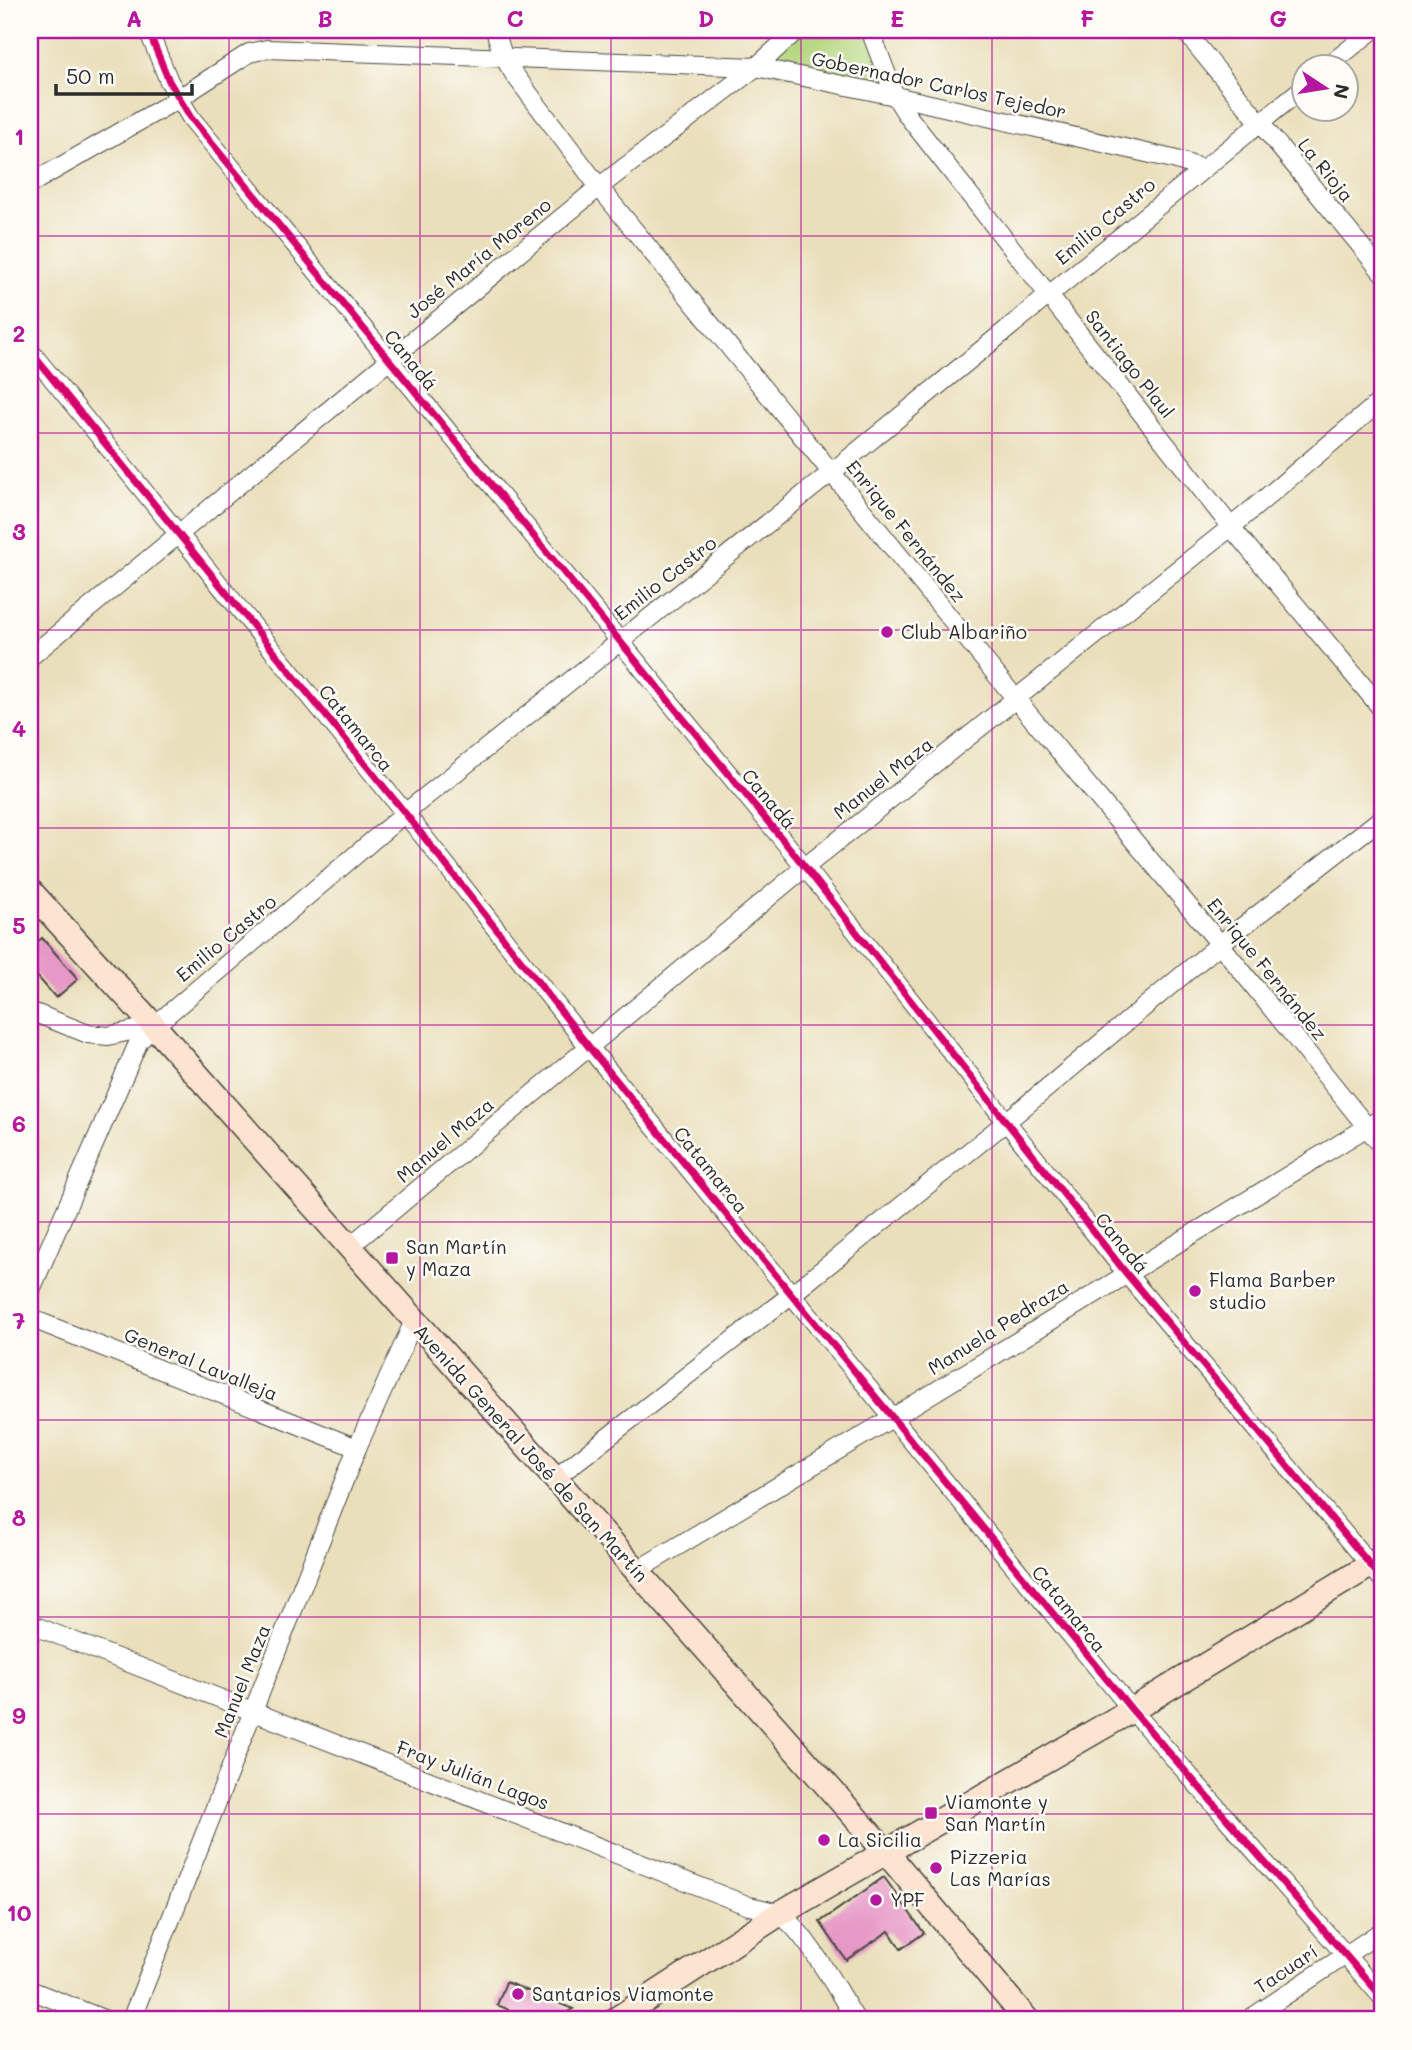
<svg xmlns="http://www.w3.org/2000/svg" width="1412" height="2050" viewBox="0 0 1412 2050" font-family="Mali,sans-serif">
	<style>
		.green { fill: #b5d780; stroke: #708156; stroke-width: 2 }
		.building { fill: #e698c6 }
		.lines { fill: none; stroke-linecap: round; stroke-linejoin: round }
		.street-casing { stroke: #484641; stroke-width: 20 }
		.secondary-casing { stroke: #484641; stroke-width: 27 }
		.street { stroke: #fff; stroke-width: 18 }
		.secondary { stroke: #fde4d1; stroke-width: 24 }
		.cycleway-casing { stroke: #fdfcf7; stroke-width: 11 }
		.cycleway { stroke: #d6006c; stroke-width: 7 }
		.grid { fill: none; stroke: #b5179e; stroke-width: 2; stroke-opacity: 0.55 }
		.poi-dot { fill: #b5179e; stroke: #fdfcf7; stroke-width: 2.5 }
		.labels { text-anchor: middle; stroke-width: 5; stroke-linejoin: round; paint-order: stroke }
		.street-label { font-size: 19px; fill: #2b2b2b; stroke: #fdfcf7 }
		.poi-label { font-size: 19px; fill: #2b2b2b; stroke: #fdfcf7; text-anchor: start }
		.neatline { fill: none; stroke: #b5179e; stroke-width: 2.5 }
		.grid-label { font-size: 23px; text-anchor: middle; font-weight: bold; fill: #b5179e }
	</style>
	<rect width="100%" height="100%" fill="#fdfcf7"/>
	<filter id="ink" filterUnits="userSpaceOnUse"><feTurbulence type="fractalNoise" baseFrequency=".0143" numOctaves="2"/><feDisplacementMap in="SourceGraphic" scale="14" xChannelSelector="R" yChannelSelector="G"/><feConvolveMatrix kernelMatrix="1 2 1 2 8 2 1 2 1" color-interpolation-filters="sRGB"/></filter>
	<filter id="wash" filterUnits="userSpaceOnUse"><feTurbulence type="fractalNoise" baseFrequency=".00686" numOctaves="4" result="noise"/><feDisplacementMap in="SourceGraphic" scale="28" xChannelSelector="R" yChannelSelector="G"/><feGaussianBlur stdDeviation="1.57" result="paint"/><feColorMatrix in="noise" values="0 0 0 0 0 0 0 0 0 0 0 0 0 0 0 0 0 1.4 0 .05"/><feComposite in="paint" operator="in"/></filter>
	<g filter="url(#wash)">
		<rect width="100%" height="100%" fill="#eadfbb"/>
		<polygon class="green" points="797,30 870,30 895,96 756,67"/>
		<g id="blocks">
			<g class="building">
				<polygon points="42,938 78,979 56,998 30,968 30,949"/>
				<polygon points="884,1877 924,1933 901,1949 889,1931 846,1960 820,1922"/>
				<polygon points="506,1982 573,2009 554,2020 534,2020 497,2005"/>
			</g>
		</g>
	</g>
	<g filter="url(#ink)">
		<use href="#blocks" fill-opacity="0" stroke="#484641" stroke-width="2"/>
		<g class="lines">
			<defs>
				<g id="street">
					<polyline points="148,30 169,81 191,118 805,867 1126,1273 1382,1579"/>
					<polyline points="495,30 503,56 514,74 599,187 1016,699 1220,944 1382,1146"/>
					<polyline points="870,30 895,96 907,115 1231,527 1382,709"/>
					<polyline points="1184,30 1382,272"/>
					<polyline points="1328,66 1373,30"/>
					<polyline points="30,184 178,99 249,53 267,49 756,67 895,96 1173,159 1201,168"/>
					<polyline points="30,351 405,813 589,1047 1132,1710 1382,1997"/>
					<polyline points="30,657 599,187 756,67 797,30"/>
					<polyline points="30,1011 88,1034 108,1036 154,1026"/>
					<polyline points="349,1247 805,867 1231,527 1382,400"/>
					<polyline points="30,1292 139,1041 154,1026 405,813 832,472 1304,87"/>
					<polyline points="30,1318 357,1448"/>
					<polyline points="554,1479 792,1294 1006,1122 1220,944 1382,818"/>
					<polyline points="636,1571 892,1418 1382,1118"/>
					<path d="M30,1624L749,1906C759,1908 772,1910 780,1915C805,1930 839,1994 856,2020"/>
					<polyline points="30,1990 106,2020"/>
					<polyline points="131,2020 357,1448 414,1321"/>
					<polyline points="1248,2020 1382,1931"/>
				</g>
				<g id="secondary">
					<polyline points="30,891 154,1026 886,1852 1027,2020"/>
					<polyline points="615,2020 779,1914 1132,1710 1382,1558"/>
				</g>
			</defs>
			<use href="#street" class="street-casing"/>
			<use href="#secondary" class="secondary-casing"/>
			<use href="#street" class="street"/>
			<use href="#secondary" class="secondary"/>
			<defs>
				<g id="cycleway">
					<polyline points="148,30 169,81 191,118 805,867 1126,1273 1382,1579"/>
					<polyline points="30,351 405,813 589,1047 1132,1710 1382,1997"/>
				</g>
			</defs>
			<use href="#cycleway" class="cycleway-casing"/>
			<use href="#cycleway" class="cycleway"/>
		</g>
	</g>
	<path class="grid" d="M229,30V2020M420,30V2020M611,30V2020M801,30V2020M992,30V2020M1183,30V2020M30,236H1382M30,433H1382M30,630H1382M30,828H1382M30,1025H1382M30,1222H1382M30,1420H1382M30,1617H1382M30,1814H1382"/>
	<g class="poi-dot">
		<circle cx="887" cy="632" r="7"/>
		<rect x="385" y="1251" width="14" height="14" rx="3.5"/>
		<circle cx="1195" cy="1291" r="7"/>
		<rect x="924" y="1806" width="14" height="14" rx="3.5"/>
		<circle cx="824" cy="1840" r="7"/>
		<circle cx="936" cy="1868" r="7"/>
		<circle cx="876" cy="1900" r="7"/>
		<circle cx="518" cy="1994" r="7"/>
	</g>
	<g class="labels">
		<g class="street-label">
			<text transform="translate(939 85) rotate(12)" y="7">Gobernador Carlos Tejedor</text>
			<text transform="translate(1326 170) rotate(51)" y="7">La Rioja</text>
			<text transform="translate(1105 221) rotate(-40)" y="7">Emilio Castro</text>
			<text transform="translate(479 258) rotate(-39)" y="7">José María Moreno</text>
			<text transform="translate(411 360) rotate(51)" y="7">Canadá</text>
			<text transform="translate(1130 364) rotate(52)" y="7">Santiago Plaul</text>
			<text transform="translate(906 531) rotate(51)" y="7">Enrique Fernández</text>
			<text transform="translate(665 578) rotate(-38)" y="7">Emilio Castro</text>
			<text transform="translate(356 728) rotate(51)" y="7">Catamarca</text>
			<text transform="translate(883 778) rotate(-38)" y="7">Manuel Maza</text>
			<text transform="translate(769 799) rotate(50)" y="7">Canadá</text>
			<text transform="translate(226 938) rotate(-40)" y="7">Emilio Castro</text>
			<text transform="translate(1267 969) rotate(51)" y="7">Enrique Fernández</text>
			<text transform="translate(445 1140) rotate(-40)" y="7">Manuel Maza</text>
			<text transform="translate(711 1170) rotate(51)" y="7">Catamarca</text>
			<text transform="translate(1122 1243) rotate(51)" y="7">Canadá</text>
			<text transform="translate(998 1327) rotate(-32)" y="7">Manuela Pedraza</text>
			<text transform="translate(201 1364) rotate(22)" y="7">General Lavalleja</text>
			<text transform="translate(531 1453) rotate(48)" y="7">Avenida General José de San Martín</text>
			<text transform="translate(1069 1609) rotate(51)" y="7">Catamarca</text>
			<text transform="translate(242 1681) rotate(-68)" y="7">Manuel Maza</text>
			<text transform="translate(473 1775) rotate(21)" y="7">Fray Julián Lagos</text>
			<text transform="translate(1286 1969) rotate(-34)" y="7">Tacuarí</text>
		</g>
		<g class="poi-label">
			<text x="901" y="639">Club Albariño</text>
			<text x="406" y="1254">San Martín<tspan x="406" dy="22">y Maza</tspan></text>
			<text x="1209" y="1287">Flama Barber<tspan x="1209" dy="22">studio</tspan></text>
			<text x="945" y="1809">Viamonte y<tspan x="945" dy="22">San Martín</tspan></text>
			<text x="838" y="1847">La Sicilia</text>
			<text x="950" y="1864">Pizzeria<tspan x="950" dy="22">Las Marías</tspan></text>
			<text x="890" y="1907">YPF</text>
			<text x="532" y="2001">Santarios Viamonte</text>
		</g>
	</g>
	<rect width="1412" height="2050" fill="none" stroke="#fdfcf7" stroke-width="77"/>
	<g transform="translate(1325 88) rotate(102)"><circle r="33" fill="#fdfcf7" stroke="#a9a8a5" stroke-width="2"/>
	<path d="M0-5L12 26L0 18L-12 26Z" fill="#b5179e"/>
	<text y="-10" font-size="19" font-weight="bold" text-anchor="middle" fill="#2b2b2b">N</text>
	</g>
	<path d="M56 84v10h136v-10" fill="none" stroke="#2b2b2b" stroke-width="3.5"/>
	<text x="66" y="84" font-size="21" fill="#2b2b2b" stroke="#fdfcf7" stroke-width="5" paint-order="stroke">50 m</text>
	<rect x="38" y="38" width="1336" height="1973" class="neatline"/>
	<g class="grid-label">
		<text x="134" y="27">A</text>
		<text x="325" y="27">B</text>
		<text x="515" y="27">C</text>
		<text x="706" y="27">D</text>
		<text x="897" y="27">E</text>
		<text x="1087" y="27">F</text>
		<text x="1278" y="27">G</text>
		<text x="19" y="145">1</text>
		<text x="19" y="342">2</text>
		<text x="19" y="540">3</text>
		<text x="19" y="737">4</text>
		<text x="19" y="934">5</text>
		<text x="19" y="1132">6</text>
		<text x="19" y="1329">7</text>
		<text x="19" y="1526">8</text>
		<text x="19" y="1724">9</text>
		<text x="19" y="1921">10</text>
	</g>
</svg>
